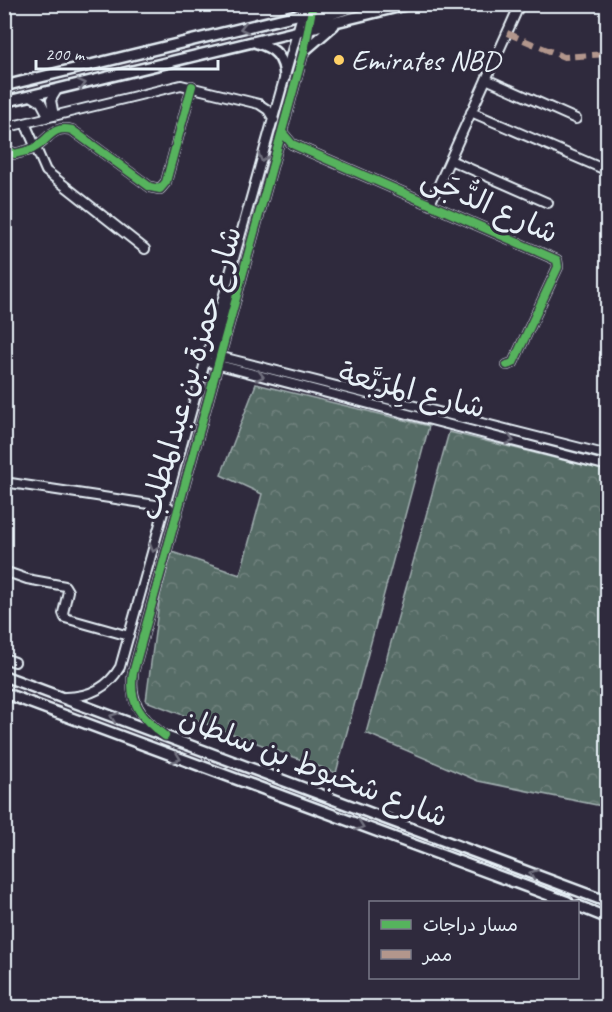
<svg xmlns="http://www.w3.org/2000/svg" width="612" height="1012" font-family="Caveat,'Playpen Sans Arabic',sans-serif">
<style>
.forest{fill:url(#forest-crowns);stroke:#a0aeaf;stroke-width:1.5}
.lines{fill:none;stroke-linecap:round;stroke-linejoin:round}
.minor-casing{stroke:#e8f1f8;stroke-width:12}
.major-casing{stroke:#e8f1f8;stroke-width:14}
.minor{stroke:#2f2a3d;stroke-width:8}
.major{stroke:#2f2a3d;stroke-width:9}
.quiet{stroke:#b2968c;stroke-width:6;stroke-dasharray:12 6;stroke-linecap:butt}
.cycleway-casing{stroke:#2f2a3d;stroke-width:11}
.cycleway{stroke:#56b35d;stroke-width:8}
.oneway{stroke:#70707e}
.poi-dot{fill:#ffd166;stroke:#2f2a3d;stroke-width:2}
.labels{text-anchor:middle;dominant-baseline:central;stroke-width:6;stroke-linejoin:round;paint-order:stroke}
.poi-label{font-size:30px;fill:#e8f1f8;stroke:#2f2a3d;text-anchor:start}
.street-label{font-size:30px;fill:#e8f1f8;stroke:#2f2a3d}
</style>
<defs>
<pattern id="forest-crowns" width="20" height="18" patternUnits="userSpaceOnUse" patternTransform="scale(1.5)"><rect width="20" height="18" fill="#576c66"/><path d="M2 6a3 3 0 1 1 6 0M12 15a3 3 0 1 1 6 0" fill="none" stroke="#6f817d"/></pattern>
</defs>
<rect width="100%" height="100%" fill="#2f2a3d"/>
<filter id="ink" filterUnits="userSpaceOnUse"><feTurbulence type="fractalNoise" baseFrequency=".0167" numOctaves="2"/><feDisplacementMap in="SourceGraphic" scale="12" xChannelSelector="R" yChannelSelector="G"/><feConvolveMatrix kernelMatrix="1 2 1 2 8 2 1 2 1" color-interpolation-filters="sRGB"/></filter>
<g filter="url(#ink)">
<!-- forest -->
<path class="forest" d="M256,384l173,42 -93,347 -190,-72 14,-106 12,-43 68,23 22,-81 -41,-19z
M449,432l158,39v336l-129,-26 -112,-48z"/>
<g class="lines">
<!-- minor casing -->
<g class="minor-casing">
<path id="minor" d="M486,79l90,40
M31,96l10,6 8,15
M471,112l137,59
M54,116l-3,-16 6,-10
M25,123l21,48 99,78
M4,128l177,-43 78,19 9,6 6,10
M282,132l10,12 265,116 1,7 -45,96 -6,2
M4,133l4,17 7,4c6,-2 14,-3 19,-6 15,-8 18,-23 38,-18l78,57 10,2 6,-7 26,-96
M450,160l98,43
M430,204l90,-200
M206,353l402,102
M608,353l-3,6 3,5
M215,358l13,-64
M204,361l404,105
M4,482l165,25
M4,571l23,8 38,7 3,5 -5,22 2,5 64,18
M4,658l11,4
M65,697c23,0 43,-9 55,-30l185,-663
M161,733c-21,-16 -32,-33 -28,-60l171,-622 9,-47"/>
</g>
<!-- major casing -->
<g class="major-casing">
<path id="major" d="M316,27l-2,-6 4,-3 46,-14
M257,43c18,5 27,14 28,34
M304,51l30,-26
M4,86l338,-82
M4,102l406,-98
M4,676l604,226
M4,693l564,209
M578,906l30,12"/>
</g>
<!-- minor -->
<use href="#minor" class="minor"/>
<!-- major -->
<use href="#major" class="major"/>
<!-- quiet -->
<path class="quiet" d="M507,33l57,24 44,-3"/>
<!-- cycleway casing -->
<g class="cycleway-casing">
<path id="cycleway" d="M282,132l10,12 265,116 1,7 -45,96 -6,2
M4,133l4,17 7,4c6,-2 14,-3 19,-6 15,-8 18,-23 38,-18l78,57 10,2 6,-7 26,-96
M165,736c-23,-17 -37,-33 -32,-63l171,-622 9,-47"/>
</g>
<!-- cycleway -->
<use href="#cycleway" class="cycleway"/>
</g>
<!-- one-way arrows -->
<defs><path id="oneway-chevron" d="M-2-3.5L2.5 0L-2 3.5" fill="none" stroke-width="1.6" stroke-linecap="round" stroke-linejoin="round" transform="scale(1.5)"/></defs>
<g class="oneway">
<use href="#oneway-chevron" transform="translate(244 28) rotate(167)"/>
<use href="#oneway-chevron" transform="translate(82 84) rotate(-14)"/>
<use href="#oneway-chevron" transform="translate(263 158) rotate(106)"/>
<use href="#oneway-chevron" transform="translate(260 376) rotate(14)"/>
<use href="#oneway-chevron" transform="translate(510 440) rotate(15)"/>
<use href="#oneway-chevron" transform="translate(154 548) rotate(106)"/>
<use href="#oneway-chevron" transform="translate(114 717) rotate(-160)"/>
<use href="#oneway-chevron" transform="translate(177 758) rotate(21)"/>
<use href="#oneway-chevron" transform="translate(360 826) rotate(20)"/>
<use href="#oneway-chevron" transform="translate(533 874) rotate(-159)"/>
</g>
</g>
<!-- markers -->
<circle class="poi-dot" cx="339" cy="60" r="6"/>
<g class="labels">
<!-- poi labels -->
<g class="poi-label">
<text x="351" y="60">Emirates NBD</text>
</g>
<!-- street labels -->
<g class="street-label">
<text transform="translate(490 205) rotate(24)">شارع الدُّجَى</text>
<text transform="translate(190 373) rotate(-74)">شارع حمزة بن عبدالمطلب</text>
<text transform="translate(412 390) rotate(14)">شارع المِرَبَّعة</text>
<text transform="translate(314 767) rotate(21)">شارع شخبوط بن سلطان</text>
</g>
</g>
<!-- margin -->
<rect width="612" height="1012" fill="none" stroke="#2f2a3d" stroke-width="24"/>
<rect x="12" y="12" width="588" height="988" fill="none" stroke="#e8f1f8" stroke-width="2" filter="url(#ink)"/>
<!-- legend -->
<rect x="369" y="901" width="210" height="78" fill="#2f2a3d" stroke="#797a88" stroke-width="1.5"/>
<rect x="381" y="920" width="30" height="9" fill="#56b35d" stroke="#797a88" stroke-width="1.5"/>
<text x="423" y="931" font-size="18" fill="#e8f1f8">مسار دراجات</text>
<rect x="381" y="950" width="30" height="9" fill="#b2968c" stroke="#797a88" stroke-width="1.5"/>
<text x="423" y="961" font-size="18" fill="#e8f1f8">ممر</text>
<!-- scale -->
<path d="M36 60v9h182v-9" fill="none" stroke="#e8f1f8" stroke-width="3"/>
<text x="45" y="60" font-size="18" fill="#e8f1f8" stroke="#2f2a3d" stroke-width="4.5" paint-order="stroke">200 m</text>
</svg>
